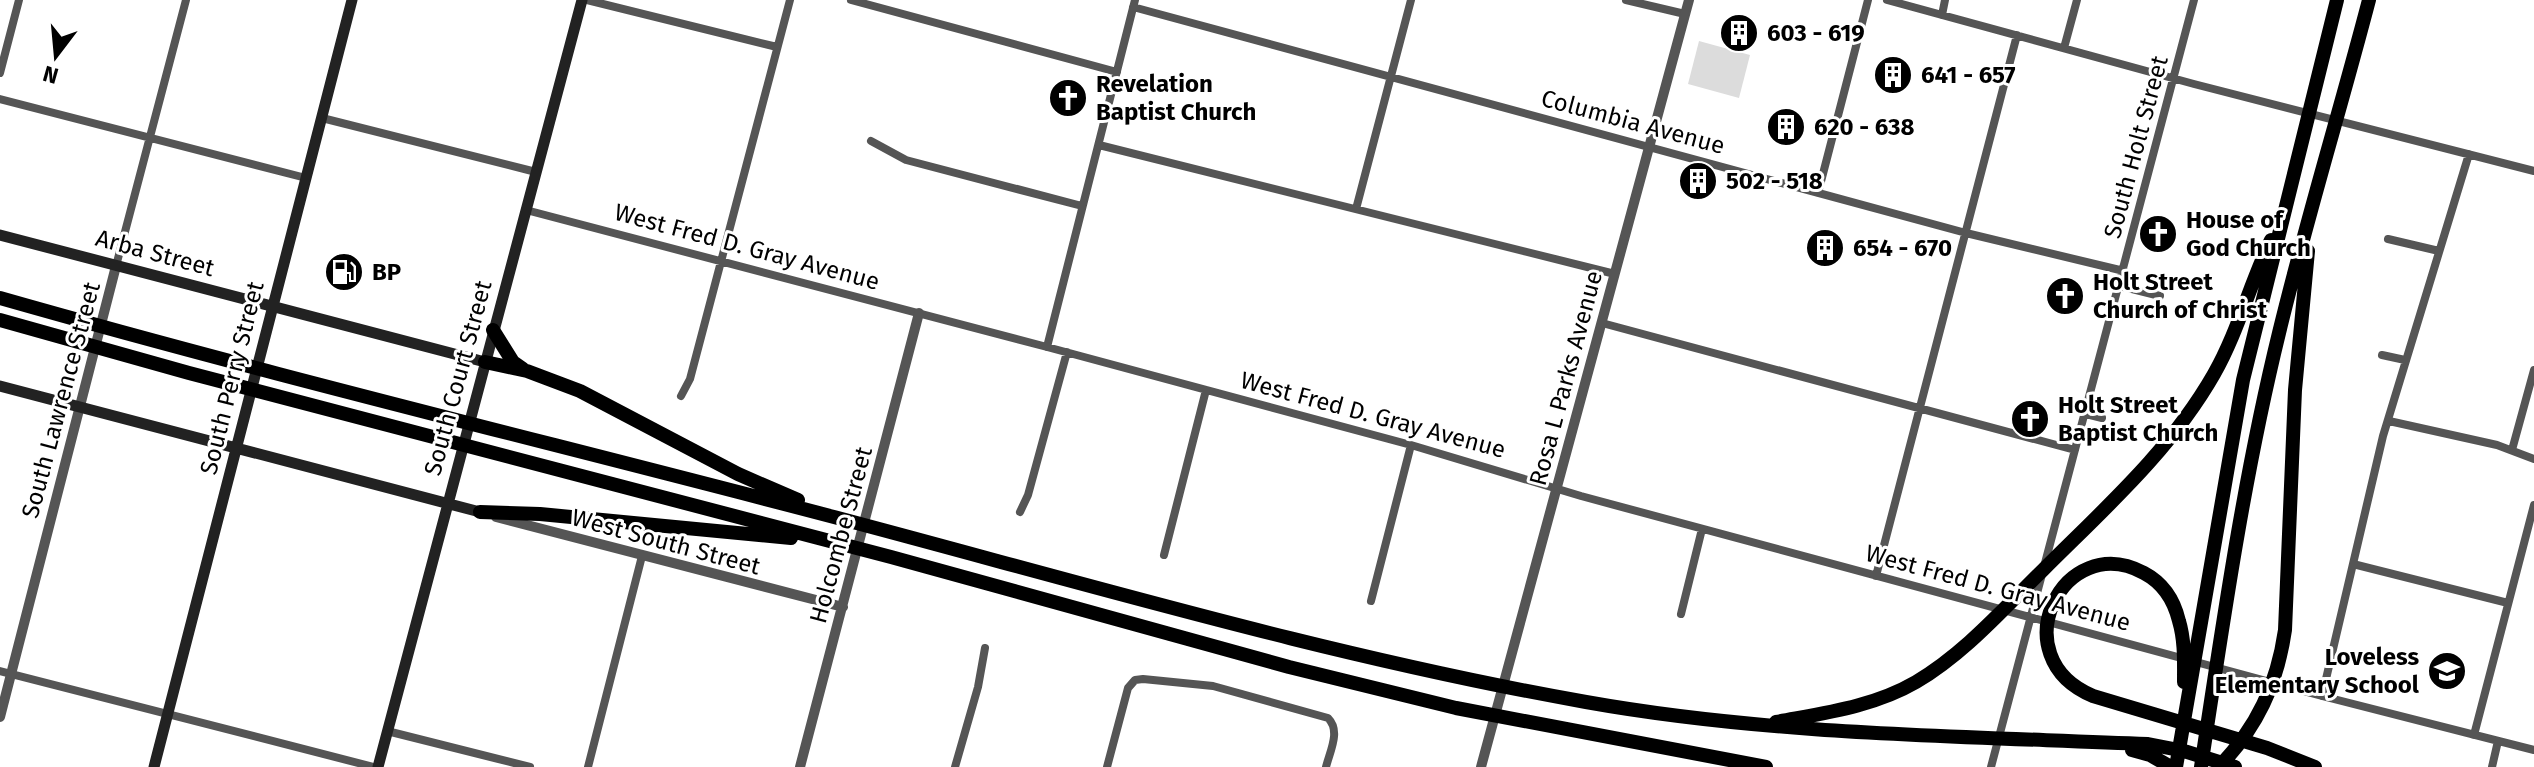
<svg xmlns="http://www.w3.org/2000/svg" width="2534" height="767" font-family="'Fira Sans',sans-serif">
<style>
.green{fill:#dcdcdc}
.lines{fill:none;stroke-linecap:round;stroke-linejoin:round}
.minor{stroke:#555;stroke-width:8}
.tertiary{stroke:#555;stroke-width:10}
.secondary{stroke:#222;stroke-width:11}
.motorway{stroke:#000;stroke-width:14}
.labels{text-anchor:middle;dominant-baseline:central;stroke-width:6;stroke-linejoin:round;paint-order:stroke}
.poi-label{font-size:24px;font-weight:bold;fill:#000;stroke:#fff;text-anchor:start}
.street-label{font-size:24px;fill:#000;stroke:#fff}
</style>
<rect width="100%" height="100%" fill="#fff"/>
<!-- green -->
<path class="green" d="M1699,41l51,14 -11,43 -51,-14z"/>
<g class="lines">
<!-- minor -->
<path class="minor" d="M587,0l190,47
M851,0l266,72
M1626,0l59,14
M1887,0l307,84 340,87
M1133,7l833,226 158,38
M1942,15l3,-15
M2064,48l13,-48
M0,73l19,-73
M0,99l306,79
M322,118l214,54
M871,141l35,19 176,46
M1099,145l516,129
M1818,193l50,-193
M1356,209l55,-209
M526,210l521,137 364,98 170,51 741,200 212,54
M2388,239l51,12
M116,266l70,-266
M2120,286l40,10
M1602,323l473,127
M1047,347l88,-347
M2382,355l23,5
M681,396l9,-17 100,-379
M2086,414l16,4
M2389,421l108,24 37,14
M2512,450l22,-80
M1020,512l8,-17 39,-143
M1164,555l42,-165
M2353,564l155,39
M1876,576l141,-541
M1371,601l40,-156
M1681,614l21,-85
M0,671l374,96
M2322,696l61,-260 86,-282
M387,731l143,36
M2474,735l60,-230
M588,767l54,-211
M955,767l23,-80 7,-39
M1107,767l21,-79 7,-8 8,-1 70,7 115,32c13,13 2,33 -2,49
M1991,767l203,-767
M2492,767l6,-26"/>
<!-- tertiary -->
<path class="tertiary" d="M496,517l347,90
M0,717l116,-451
M800,767l119,-454
M1481,767l208,-767"/>
<!-- secondary -->
<path class="secondary" d="M0,235l485,127
M0,386l480,126
M154,767l198,-767
M378,767l204,-767"/>
<!-- motorway -->
<path class="motorway" d="M0,298c277,79 556,146 834,219 250,66 497,140 752,185 185,33 374,34 562,42l36,7 51,16
M0,320l189,53 702,184 398,110 167,41 310,59
M493,330l20,32 10,7
M485,362l42,9 53,20 158,83 60,26
M480,512l60,2 251,24
M2184,682c0,-20 1,-41 -5,-61 -5,-21 -16,-38 -35,-48 -81,-44 -144,84 -51,123l174,52 48,19
M1776,722c48,-9 97,-15 140,-40 49,-29 87,-73 127,-112 62,-62 127,-119 171,-196 24,-42 36,-91 57,-134
M2132,750l18,5 21,12
M2176,767l67,-387 94,-380
M2201,767c22,-145 43,-291 78,-434 27,-112 61,-222 90,-333
M2219,767c38,-40 58,-82 66,-137l10,-240 13,-139"/>
</g>
<!-- icons -->
<defs>
<g id="building-disc" transform="scale(2)"><circle r="9.5" fill="#000" stroke="#fff"/><path d="M-4-6H4V6H1V3H-1V6H-4ZM-2.5-4.3h1.7v1.8h-1.7ZM.8-4.3h1.7v1.8H.8ZM-2.5-1h1.7V.8h-1.7ZM.8-1h1.7V.8H.8Z" fill="#fff"/></g>
<g id="church-disc" transform="scale(2)"><circle r="9.5" fill="#000" stroke="#fff"/><path d="M-1.2-6h2.4v3.5h3.3v2.4h-3.3V6h-2.4V-.1h-3.3v-2.4h3.3Z" fill="#fff"/></g>
<g id="fuel-disc" transform="scale(2)"><circle r="9.5" fill="#000" stroke="#fff"/><path d="M-5.5-6h7V0h2V4h1.3V-2.5L3-4.5l.8-.8L6-3V5H2.5V1h-1V6h-7ZM-4.2-4.7v3.2H.2V-4.7Z" fill="#fff"/></g>
<g id="school-disc" transform="scale(2)"><circle r="9.5" fill="#000" stroke="#fff"/><path d="M0-5L7-2L0 1L-7-2ZM-4 1L0 2.5L4 1V4Q0 6-4 4Z" fill="#fff"/></g>
</defs>
<g fill-rule="evenodd">
<use href="#building-disc" x="1739" y="33"/>
<use href="#building-disc" x="1893" y="75"/>
<use href="#church-disc" x="1068" y="98"/>
<use href="#building-disc" x="1786" y="127"/>
<use href="#building-disc" x="1698" y="181"/>
<use href="#church-disc" x="2158" y="234"/>
<use href="#building-disc" x="1825" y="248"/>
<use href="#fuel-disc" x="344" y="272"/>
<use href="#church-disc" x="2065" y="296"/>
<use href="#church-disc" x="2030" y="419"/>
<use href="#school-disc" x="2447" y="671"/>
</g>
<g class="labels">
<!-- poi labels -->
<g class="poi-label">
<text x="1767" y="33">603 - 619</text>
<text x="1921" y="75">641 - 657</text>
<text x="1096" y="84">Revelation<tspan x="1096" dy="28">Baptist Church</tspan></text>
<text x="1814" y="127">620 - 638</text>
<text x="1726" y="181">502 - 518</text>
<text x="2186" y="220">House of<tspan x="2186" dy="28">God Church</tspan></text>
<text x="1853" y="248">654 - 670</text>
<text x="372" y="272">BP</text>
<text x="2093" y="282">Holt Street<tspan x="2093" dy="28">Church of Christ</tspan></text>
<text x="2058" y="405">Holt Street<tspan x="2058" dy="28">Baptist Church</tspan></text>
<text x="2419" y="657" text-anchor="end">Loveless<tspan x="2419" dy="28">Elementary School</tspan></text>
</g>
<!-- street labels -->
<g class="street-label">
<text transform="translate(1633 122) rotate(15)">Columbia Avenue</text>
<text transform="translate(2136 147) rotate(-75)">South Holt Street</text>
<text transform="translate(747 247) rotate(15)">West Fred D. Gray Avenue</text>
<text transform="translate(155 253) rotate(15)">Arba Street</text>
<text transform="translate(232 378) rotate(-76)">South Perry Street</text>
<text transform="translate(458 378) rotate(-75)">South Court Street</text>
<text transform="translate(1566 378) rotate(-75)">Rosa L Parks Avenue</text>
<text transform="translate(61 400) rotate(-75)">South Lawrence Street</text>
<text transform="translate(1373 415) rotate(15)">West Fred D. Gray Avenue</text>
<text transform="translate(841 535) rotate(-75)">Holcombe Street</text>
<text transform="translate(666 542) rotate(15)">West South Street</text>
<text transform="translate(1998 588) rotate(15)">West Fred D. Gray Avenue</text>
</g>
</g>
<!-- north arrow -->
<g transform="translate(56 56) rotate(196)" stroke="#ffffff" stroke-width="6" paint-order="stroke">
<path d="M0-6L14 30L0 20L-14 30Z" fill="#000000"/>
<text y="-12" font-size="22" font-weight="bold" text-anchor="middle" fill="#000000">N</text>
</g>
</svg>
